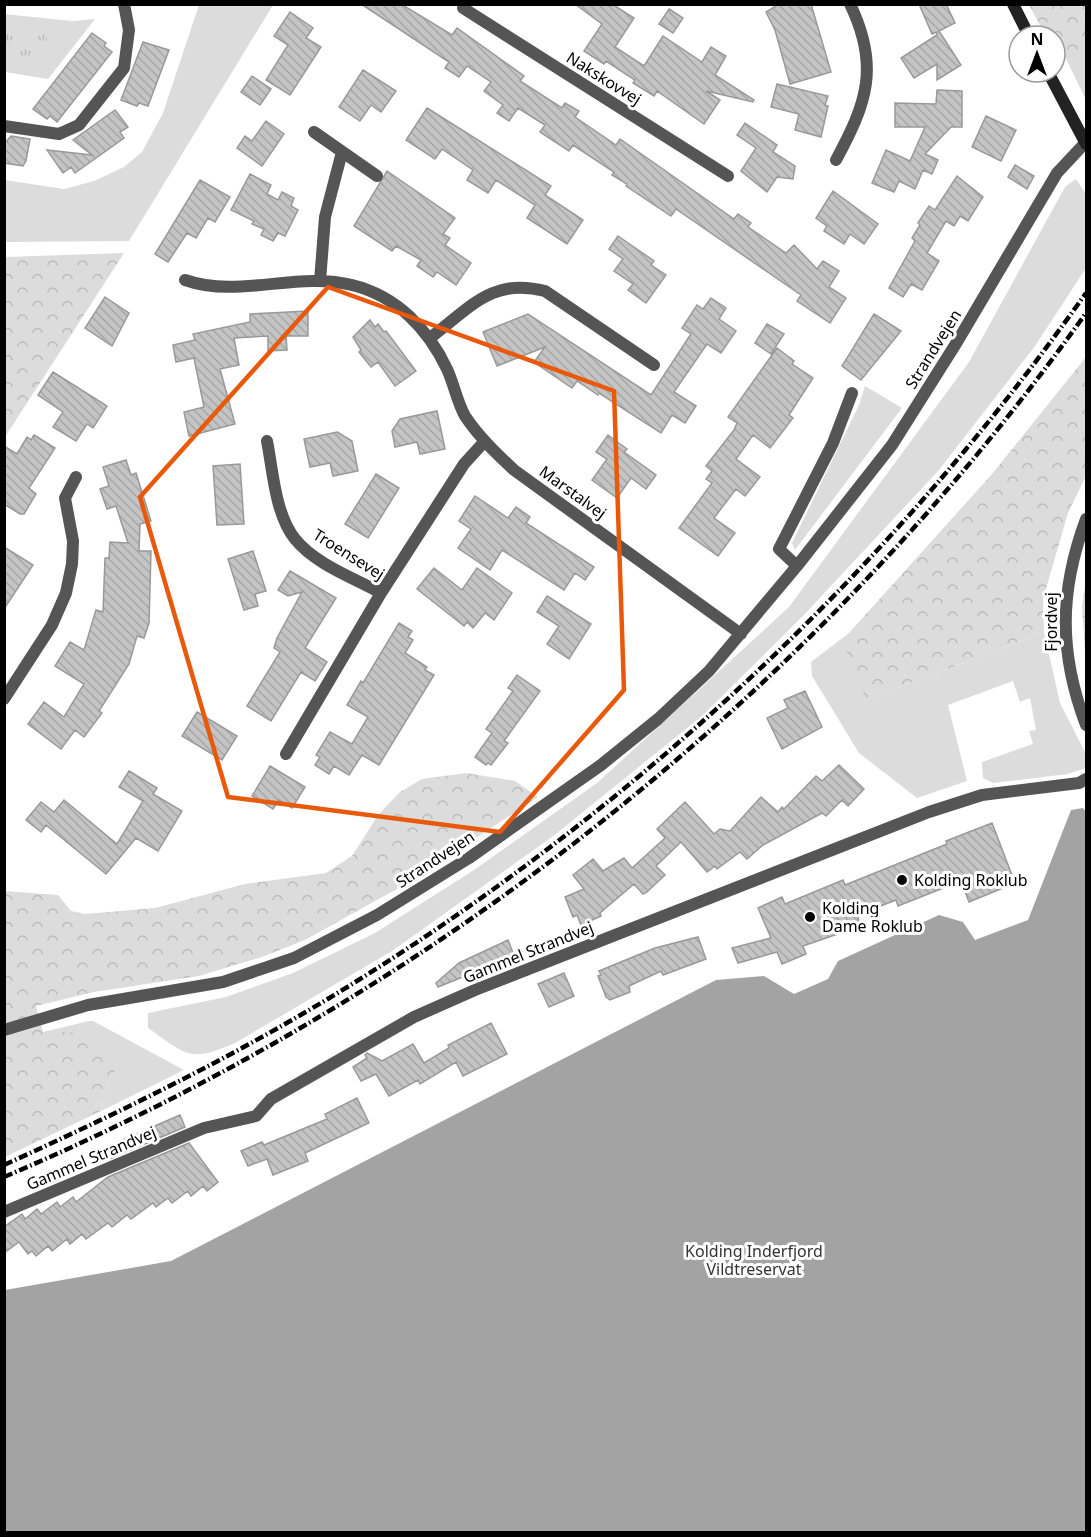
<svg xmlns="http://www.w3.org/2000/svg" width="1091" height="1537" font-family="'Noto Sans',sans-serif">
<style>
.grass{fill:#dcdcdc}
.forest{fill:url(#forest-crowns)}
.wetland{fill:url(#wetland-marsh)}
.park{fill:url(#park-tufts)}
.water{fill:#a3a3a3}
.building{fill:url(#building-back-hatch);stroke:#999;stroke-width:1.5}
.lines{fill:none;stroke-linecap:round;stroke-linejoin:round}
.street{stroke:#555;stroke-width:12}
.secondary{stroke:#222;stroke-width:12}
.rail{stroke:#000;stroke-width:4.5;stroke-dasharray:9 3 1.5 3;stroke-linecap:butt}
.marked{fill:none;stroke:#e8590c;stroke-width:4.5;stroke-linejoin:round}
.poi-dot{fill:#000;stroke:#fff;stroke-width:2}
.labels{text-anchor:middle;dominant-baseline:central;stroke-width:6;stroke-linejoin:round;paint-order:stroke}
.street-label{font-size:16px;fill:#000;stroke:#fff}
.poi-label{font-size:16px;fill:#000;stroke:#fff;text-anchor:start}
.park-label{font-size:16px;fill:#333;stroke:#fff}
</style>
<defs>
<pattern id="forest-crowns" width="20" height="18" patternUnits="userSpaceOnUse" patternTransform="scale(1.5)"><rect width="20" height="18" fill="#dcdcdc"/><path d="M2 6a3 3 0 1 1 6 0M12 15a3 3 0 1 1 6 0" fill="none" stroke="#bbb"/></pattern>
<pattern id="wetland-marsh" width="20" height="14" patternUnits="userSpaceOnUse" patternTransform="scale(1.5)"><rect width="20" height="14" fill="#dcdcdc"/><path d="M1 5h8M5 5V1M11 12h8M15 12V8" fill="none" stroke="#bbb"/></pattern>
<pattern id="park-tufts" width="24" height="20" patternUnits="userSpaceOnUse" patternTransform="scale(1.5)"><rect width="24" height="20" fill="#dcdcdc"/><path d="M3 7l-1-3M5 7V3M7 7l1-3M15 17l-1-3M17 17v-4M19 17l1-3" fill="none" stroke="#bbb"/></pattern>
<pattern id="building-back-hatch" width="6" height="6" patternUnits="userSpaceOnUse" patternTransform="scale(1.5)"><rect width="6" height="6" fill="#c4c4c4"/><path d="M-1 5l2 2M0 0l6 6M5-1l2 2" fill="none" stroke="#a7a7a7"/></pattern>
</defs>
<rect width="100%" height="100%" fill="#fff"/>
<!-- grass -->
<path class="grass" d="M199,5h74l-144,236 -124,1v-62l59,9 30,-8 30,-14 18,-15 21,-39z
M1086,5v95l-31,-64z
M4,14l68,7 23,-2 -47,60 -43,-7z
M1076,179l10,15v74l-51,78 -96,124 -136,146 -101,100 -150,121 -160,114 -157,92c-46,20 -48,12 -87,-15v-15l78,-16 67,-24 82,-40 99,-63 123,-87 192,-176 180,-245 96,-175z
M865,386l37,22 -107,142 -3,-7 67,-138z
M1044,632l16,71 26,51v14l-18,6 -75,9 -10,-5 -1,-16 51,-18 -4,-13 7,-1 -6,-32 -10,4 -7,-21 -65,24 19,76 -50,17 -58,-45 -47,-77 -1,-14 38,-29 17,67z
M89,1021h4l91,49 -83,41 9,-33 8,-12 -75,-34z"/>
<!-- forest -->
<path class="forest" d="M1029,5h57v42l-8,9 -23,-5v-15h-9z
M124,253l-119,184v-180z
M1086,357v119l-18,37 -25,86 1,33 -178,68 -19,-47 2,-20 143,-159z
M466,773l49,8 23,16 -134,88 -99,55 -43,17 -63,19 -105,16 -58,14 7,26c33,-2 48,2 72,24l3,10 -8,12 -9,33 -96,46 -1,-266 54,4 13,16 14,3 70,-6 90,-24 81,-11 26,-17 26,-41 22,-23 22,-13z"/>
<!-- wetland -->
<path class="wetland" d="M1086,580v88l-4,-62z"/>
<!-- park -->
<path class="park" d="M5,32h42v26l-39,3 -3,-2z"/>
<!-- water -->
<path class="water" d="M1083,808l3,4v720h-1081v-242l166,-29 545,-281 48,-4 30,18 34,-15 10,-18 101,-46 24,7 12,18 53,-20 43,-110z"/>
<!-- building -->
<path class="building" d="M361,4h40l51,31 5,-7 67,48 -4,5 42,27 3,-5 14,8 -4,6 41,28 4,-6 114,80 4,-5 13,9 -3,4 38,26 8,-8 23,24 6,-8 16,10 -10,16 17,11 -16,25 -33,-22 4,-6 -125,-86 -5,7 -45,-30 1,-2 -15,-9 2,-3 -41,-27 -4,6 -29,-19 5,-7 -27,-17 -9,13 -12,-8 6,-8 -19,-14 7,-9 -24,-16 -8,11 -14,-9 4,-6z
M575,4h37l22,14 -19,29 29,19 19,-30 39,26 9,-15 15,9 -11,19 39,25 -1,2 -47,-11 14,9 -16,24 -47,-33 -3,5 -21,-13 2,-3 -29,-19 -2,3 -20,-13 18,-27z
M779,4h32l20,68 -41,12 -15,-54 -9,-18z
M919,4h27l9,19 -16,8 22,34 -24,15v-16l-23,14 -13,-20 36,-23v-3l-5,2z
M669,9l14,9 -10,15 -14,-9z
M290,12l23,16 -7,10 15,9 -31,48 -24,-15 22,-35 -14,-9z
M92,33l14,10 -2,3 8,6 -55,70 -7,-6 -3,3 -14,-10z
M143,42l26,8 -21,56 -9,-3 -2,3 -16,-6z
M363,70l33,21 -15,21 -10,-7 -11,16 -21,-14z
M252,76l19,13 -11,16 -19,-13z
M777,84l51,12 -3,9 3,1 -7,31 -26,-7 4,-16 -28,-7z
M937,90l25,1v36h-11l-26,27 13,6 -6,14 -9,-4 -8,19 -16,-8 -5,11 -22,-9 14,-33 24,11 15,-34h-30v-24l41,1z
M427,108l124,78 -6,9 38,25 -16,24 -40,-26 8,-13 -39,-25 -8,13 -21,-13 6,-10 -31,-21 -7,10 -29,-19z
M115,110l13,17 -8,5 4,6 -49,35 -4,-6 -8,6 -16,-23 45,5 -19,-15z
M986,116l30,14 -15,31 -29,-14z
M266,121l18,13 -22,32 -25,-18 8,-12 7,5z
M745,123l32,22 -4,7 22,14 -2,13 -16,-2 -10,15 -26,-21 15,-23 -19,-13z
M11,136l19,3 -4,22 -3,5 -19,-3v-19z
M1015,165l19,11 -7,13 -19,-12z
M387,171l68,47 -12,16 7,4 -5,7 26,18 -15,22 -19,-13 -4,5 -16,-11 4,-6 -25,-14 -4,5 -38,-25z
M250,174l21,11 -4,9 11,6 4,-8 12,6 -3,8 7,4 -13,26 -7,-3 -5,8 -12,-6 3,-6 -12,-5 2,-3 -23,-11z
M957,176l26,21 -15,24 -8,-5 -6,10 -8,-5 -19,32 12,8 -17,29 -11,-6 -8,13 -14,-9 26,-47 -3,-3 8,-13 -2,-2 11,-17 6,4z
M200,180l30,17 -15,25 -7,-4 -12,20 -9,-5 -19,29 -13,-8z
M833,191l45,33 -14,20 -14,-10 -6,10 -20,-13 3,-5 -11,-8z
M618,236l36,25 -3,4 15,10 -20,28 -18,-13 5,-6 -19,-13 9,-12 -14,-10z
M105,297l24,16 -17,33 -27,-18z
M711,298l15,10 -7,11 17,12 -15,22 -14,-9 -33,48 22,14 -11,17 -13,-8 -11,18 -62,-40 -1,2 -21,-14 -5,7 -38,-26 11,-15 -48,19 -14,-34 45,-18 123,81 40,-61 -9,-6 15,-23 6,4z
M308,311v25h-22l1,14 -19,1v-15l-34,2 5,27 -19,4 15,55 -46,12 -5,-24 20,-5 -10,-49 -18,4 -3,-17 22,-5 -2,-6 57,-12v-8z
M874,314l27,17 -40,49 -19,-14z
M370,320l5,7 3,-3 6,8 2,-1 30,40 -21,15 -17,-24 -7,5 -12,-15 2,-2 -8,-13z
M767,324l17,10 -13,20 -16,-11z
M777,348l17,13 -2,3 21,14 -24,37 4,3 -23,30 -17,-13 -17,24 24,18 -15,19 -9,-7 -22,29 21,15 -17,23 -39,-28 33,-45 -6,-4 6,-8 -6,-5 28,-36 3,-7 -9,-6z
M53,372l54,34 -14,22 -6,-4 -11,17 -23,-14 10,-15 -25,-17z
M437,411l8,38 -25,5 -3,-12 -22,5 -3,-16 8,-12z
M337,432l15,9 6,30 -25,5 -3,-13 -20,4 -6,-28z
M34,435l21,13 -26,40 7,6 -12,20h-4l-16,-10v-58l13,8 10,-17 4,3z
M608,435l19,14 -3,3 32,23 -10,14 -15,-11 -14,20 -25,-18 15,-21 -11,-7z
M126,460l5,15 5,-2 15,48 -11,3 -1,27h12l-2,72 -5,15 -7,-2 -8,28 -30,47 3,2 -18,24 -9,-7 -14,19 -33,-25 16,-22 20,15 20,-33 -29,-18 15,-24 14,8 12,-40 7,2 2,-54h4l1,-16 18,1 -12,-37 -9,3 -7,-20 9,-3 -6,-19z
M240,464l4,60 -27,1 -4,-59z
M376,474l23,14 -31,50 -23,-14z
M475,496l33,22 8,-11 14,10 -4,6 68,44 -9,13 -10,-7 -11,17 -62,-40 -12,20 -32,-22 13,-19 -12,-8z
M4,547l29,18 -29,44z
M253,551l13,40 -11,3 3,12 -14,4 -16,-51z
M434,568l28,22 15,-22 35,25 -18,27 -9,-7 -12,15 -6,-6 -3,4 -47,-37z
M290,571l46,27 -31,50 22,14 -12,19 -14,-9 -30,49 -24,-15 33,-54 -6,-4 3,-10 25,-46 -14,4 -10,-6z
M547,596l44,28 -22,35 -22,-15 12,-18 -22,-14z
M399,623l13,8 -4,6 5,3 -8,13 22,14 -2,3 9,5 -55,90 -17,-10 -13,20 -15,-9 -5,8 -14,-9 5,-8 -4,-2 14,-23 22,12 16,-27 -21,-12 14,-24 2,2z
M517,675l23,16 -36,50 4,2 -17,22 -3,-2 -2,2 -11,-8 17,-24 -6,-4 27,-38 -5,-3z
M805,691l17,36 -40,22 -15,-31 21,-10 -4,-8z
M197,712l40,24 -15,24 -40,-24z
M839,765l25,24 -16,17 -6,-6 -16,16 -4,-3 -59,32 -16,14 -7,-7 -23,17 -2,-3 -8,6 -26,-30 -25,24 9,9 -18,17 -4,2 -9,-10 -34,29 1,3 -20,9 -4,-10 -4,2 -8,-20 19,-8 -11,-14 20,-16 10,12 21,-13 8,10 33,-30 -8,-9 28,-27 29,32 6,-5 10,2 31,-34 17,15 4,-5 2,2 32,-33 6,5z
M270,766l35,21 -13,21 -13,-8 -6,9 -21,-13z
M129,771l28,17 -4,6 29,17 -24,40 -22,-13 -30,36 -60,-49 -5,7 -15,-12 15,-18 13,10 10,-12 53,44 26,-43 -24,-14z
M992,823l23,60 -46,19 -8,-21 -63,25 -2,-6 -39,15 4,11 -58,20 3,8 -24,10 -5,-12 -39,11 -6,-15 39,-10 -13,-30 24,-11 3,7 58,-24 2,5 102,-41 -1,-3z
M698,937l8,22 -43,16 -2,-4 -32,15 1,6 -20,8 -4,-3 -8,-21 3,-1 -2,-4 56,-23z
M508,940l8,20 -29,12 -2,-4 -47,19 -2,-4 23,-20z
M564,973l10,23 -25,11 -11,-23z
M491,1023l16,31 -44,22 -7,-14 -36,22 -2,-4 -29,16 -13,-22 -15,7 -8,-14 14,-9 -2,-3 2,-2 15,8 31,-17 11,19 25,-15 -1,-3z
M357,1098l12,25 -64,30 3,8 -35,14 -6,-16 -19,7 -7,-15 21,-9 2,3 63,-26 -2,-5z
M180,1115l5,12 -78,33 -5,-9 18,-10z
M189,1143l29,39 -11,9 -4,-5 -12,10 -3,-5 -16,12 -4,-5 -12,9 -3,-4 -22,16 -4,-4 -15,12 -4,-4 -22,16 -4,-5 -12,10 -3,-5 -15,12 -4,-5 -12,10 -4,-5 -4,3 -9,-12 -15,11v-26l18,-13 3,5 12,-10 4,5 16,-12 3,5 13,-10 3,5 32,-25z"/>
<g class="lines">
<!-- street -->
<path class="street" d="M465,4l-2,4 265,168
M4,126l55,8 20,-9 45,-57 5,-38 -5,-26
M314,132l63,44
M836,160c31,-57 44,-94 14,-156
M185,280c54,19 112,-9 167,5 45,11 76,44 95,84 7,15 10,33 18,47 14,21 31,37 49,54l227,164
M320,281l5,-64 17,-65
M430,338c40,-30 62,-61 115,-47l109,74
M267,441c6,30 8,73 28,98 20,25 59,39 86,54
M1086,519c-27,73 -27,134 0,206
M797,566l-18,-17 54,-106 19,-50
M4,699l48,-74 14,-32 6,-29 1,-23 -8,-43 11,-21
M286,754l95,-161 83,-129 20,-22
M4,1030l84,-25 135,-23 71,-24 83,-43 92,-57 132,-93 57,-46 51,-48 88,-105 95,-121 65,-103 100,-169 29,-31
M4,1212l200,-84 52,-12 15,-17 143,-82 61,-27 454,-178 53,-17 97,-12 7,-4"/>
<!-- secondary -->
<path class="secondary" d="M1013,4l16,32
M1048,72l38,72"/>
<!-- rail -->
<path class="rail" d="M4,1165c119,-54 235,-111 345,-179 289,-180 541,-416 737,-693
M4,1177c431,-183 810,-483 1082,-864"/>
</g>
<!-- marked area -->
<path class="marked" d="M328,287l286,104 10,299 -124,142 -272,-35 -88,-300z"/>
<!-- markers -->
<g class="poi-dot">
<circle cx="902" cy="880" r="6"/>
<circle cx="810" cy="917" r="6"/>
</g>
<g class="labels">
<!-- street labels -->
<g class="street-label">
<text transform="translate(604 78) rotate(32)">Nakskovvej</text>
<text transform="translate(933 349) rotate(-58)">Strandvejen</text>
<text transform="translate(573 492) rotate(36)">Marstalvej</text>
<text transform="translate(349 554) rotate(32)">Troensevej</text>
<text transform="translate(1051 622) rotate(-90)">Fjordvej</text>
<text transform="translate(435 859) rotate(-33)">Strandvejen</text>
<text transform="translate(528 952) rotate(-22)">Gammel Strandvej</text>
<text transform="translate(91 1158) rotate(-23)">Gammel Strandvej</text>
</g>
<!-- poi labels -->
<g class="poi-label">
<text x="914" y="880">Kolding Roklub</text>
<text x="822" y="908">Kolding<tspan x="822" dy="18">Dame Roklub</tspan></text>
</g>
<!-- park labels -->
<g class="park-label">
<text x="754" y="1251">Kolding Inderfjord<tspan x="754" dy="18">Vildtreservat</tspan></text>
</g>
</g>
<!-- border -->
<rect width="1091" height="1537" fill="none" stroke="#000000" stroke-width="12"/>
<!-- north arrow -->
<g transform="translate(1037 54)"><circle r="28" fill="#ffffff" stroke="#999999" stroke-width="1.5"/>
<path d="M0-4.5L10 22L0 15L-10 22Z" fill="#000000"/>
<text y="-9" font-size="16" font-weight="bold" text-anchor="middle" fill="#000000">N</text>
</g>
</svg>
